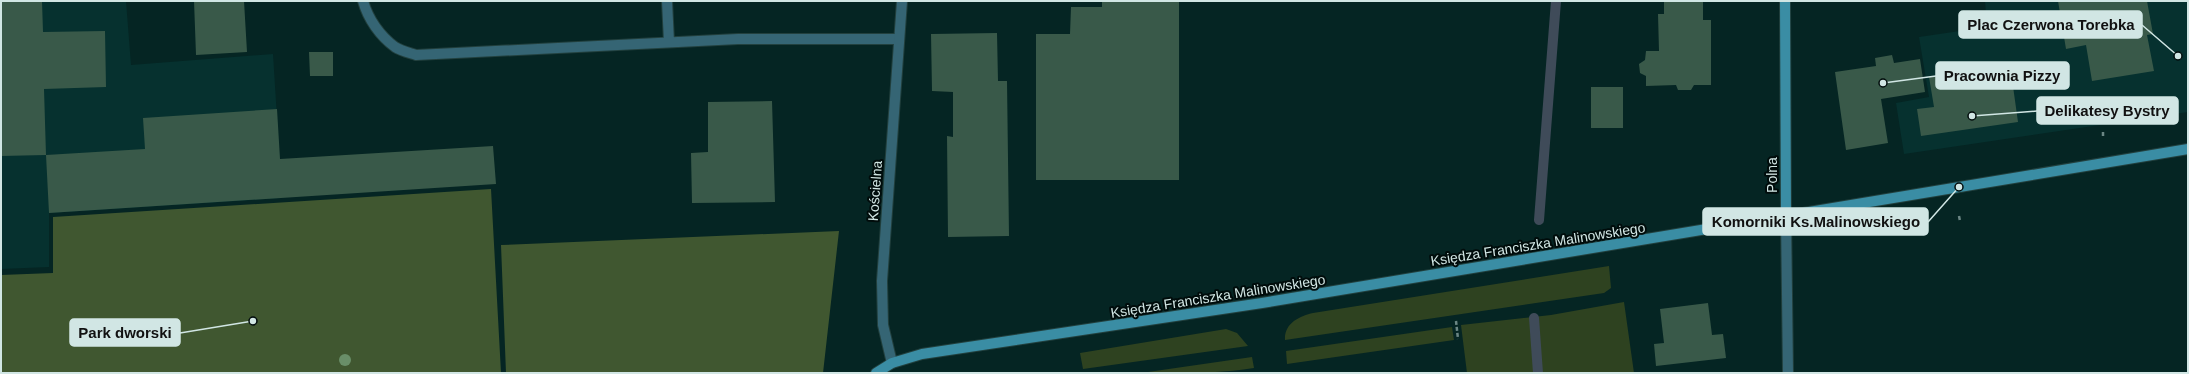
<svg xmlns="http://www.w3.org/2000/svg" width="2189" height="374" font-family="Helvetica,sans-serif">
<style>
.built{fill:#06312f}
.green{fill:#2e4220}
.forest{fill:#405730}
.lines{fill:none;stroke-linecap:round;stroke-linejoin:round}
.stream{stroke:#3f4b59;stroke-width:10}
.building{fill:#395949}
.lane-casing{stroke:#22403e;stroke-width:12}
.street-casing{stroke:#22403e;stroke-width:12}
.secondary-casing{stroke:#22403e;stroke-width:12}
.path{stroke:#6b8684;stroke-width:2.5;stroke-dasharray:4 2;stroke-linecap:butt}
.lane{stroke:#356574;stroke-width:10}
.street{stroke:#356574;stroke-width:10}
.secondary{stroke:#3a8da4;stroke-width:10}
.tree{fill:#698e68}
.labels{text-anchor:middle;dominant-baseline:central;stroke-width:4;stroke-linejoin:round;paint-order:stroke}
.street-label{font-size:14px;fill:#d1e6e4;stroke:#000c0b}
.leader{fill:none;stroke:#d1e6e4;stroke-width:1.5}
.callout-dot{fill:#d1e6e4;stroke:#000c0b;stroke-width:1.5}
.callout{fill:#d1e6e4;stroke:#d1e6e4;stroke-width:1.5}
.callout-label{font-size:15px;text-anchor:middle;font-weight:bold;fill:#111}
</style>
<rect width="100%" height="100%" fill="#052523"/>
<!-- built -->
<path class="built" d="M1,1h125l5,64 142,-11 9,144 -233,15v54l-48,2z
M1985,1h203v111l-284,42 -8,-51 33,-6 -10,-60 68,-10z"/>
<!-- green -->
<path class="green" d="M1609,266l2,22 -7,5 -319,47c-1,-17 15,-24 28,-27z
M1624,302l10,71h-167l-6,-48 90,-10z
M1452,327l2,13 -167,24 -1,-13z
M1226,329l11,4 11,13 -165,23 -3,-16z
M1252,357l2,11c-37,6 -75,5 -113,5z"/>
<!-- forest -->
<path class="forest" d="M491,189l10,184h-500v-98l52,-2v-56z
M839,231l-16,142h-317l-5,-128z"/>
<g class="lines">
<!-- stream -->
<path class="stream" d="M1539,220l17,-219
M1534,318l4,55"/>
</g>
<!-- building -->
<path class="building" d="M1,1h41l1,31 62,-1 1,56 -62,2 2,66 -45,1z
M194,1h50l3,51 -51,3z
M1102,1h77v179h-143v-146h34l1,-27h31z
M1664,1h39v19h8v65h-17l-3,5h-13l-2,-5 -30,1v-10l-6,-3 -1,-9 6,-4 1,-9h13l-1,-37h6z
M2058,1h89l6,33 -6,1 7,36 -62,10 -6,-36 -20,4z
M997,33l1,48h9l2,155 -61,1 -1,-101 6,1v-45l-21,-1 -1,-57z
M309,52h24v24h-23z
M1892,55l2,8 26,-4 5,33 -44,7 7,44 -42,7 -11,-78 41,-6 -1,-8z
M2010,65l8,57 -97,14 -4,-27 17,-2 -5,-30z
M1591,87h32v41h-32z
M772,101l3,101 -83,1 -1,-50 17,-1v-50z
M277,109l3,50 213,-13 3,38 -447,29 -3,-58 99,-6 -2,-31z
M1708,303l4,32 11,-1 3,24 -70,8 -2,-22 10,-1 -4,-34z"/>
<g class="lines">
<!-- lane casing -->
<g class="lane-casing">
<path id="lane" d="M363,1c5,18 17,35 32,46 6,4 15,6 21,8l322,-16h161
M667,1l2,41"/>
</g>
<!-- street casing -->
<g class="street-casing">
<path id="street" d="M1786,216l2,157
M892,363l-9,-38 -1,-44 20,-280"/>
</g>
<!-- secondary casing -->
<g class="secondary-casing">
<path id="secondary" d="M1785,1l1,215
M876,373l16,-10 30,-9 340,-51 926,-154"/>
</g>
<!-- path -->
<path class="path" d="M2103,132v4
M1959,216l1,5
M1456,321l2,18"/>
<!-- lane -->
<use href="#lane" class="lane"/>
<!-- street -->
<use href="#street" class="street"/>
<!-- secondary -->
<use href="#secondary" class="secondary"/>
</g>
<!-- trees -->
<circle class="tree" cx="345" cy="360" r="6"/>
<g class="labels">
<!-- street labels -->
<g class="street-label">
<text transform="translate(1772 175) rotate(-90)">Polna</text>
<text transform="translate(875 191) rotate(-86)">Kościelna</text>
<text transform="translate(1538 244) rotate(-9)">Księdza Franciszka Malinowskiego</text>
<text transform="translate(1218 296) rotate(-9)">Księdza Franciszka Malinowskiego</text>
</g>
</g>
<!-- callouts -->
<path class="leader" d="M2178 56L2142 25M1883 83L1936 76M1972 116L2037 111M1959 187L1928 222M253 321L180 333"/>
<g class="callout-dot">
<circle cx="2178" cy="56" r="4"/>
<circle cx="1883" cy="83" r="4"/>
<circle cx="1972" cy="116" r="4"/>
<circle cx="1959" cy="187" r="4"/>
<circle cx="253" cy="321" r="4"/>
</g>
<g class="callout">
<rect x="1959" y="11" width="183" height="27" rx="4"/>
<rect x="1936" y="62" width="133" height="27" rx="4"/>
<rect x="2037" y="97" width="141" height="27" rx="4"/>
<rect x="1703" y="208" width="225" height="27" rx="4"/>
<rect x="70" y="319" width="110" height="27" rx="4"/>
</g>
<g class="callout-label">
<text x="2051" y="30">Plac Czerwona Torebka</text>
<text x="2002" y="81">Pracownia Pizzy</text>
<text x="2107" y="116">Delikatesy Bystry</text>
<text x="1816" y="227">Komorniki Ks.Malinowskiego</text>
<text x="125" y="338">Park dworski</text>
</g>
<!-- border -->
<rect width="2189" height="374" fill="none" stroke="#d1e6e4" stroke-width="4"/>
</svg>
